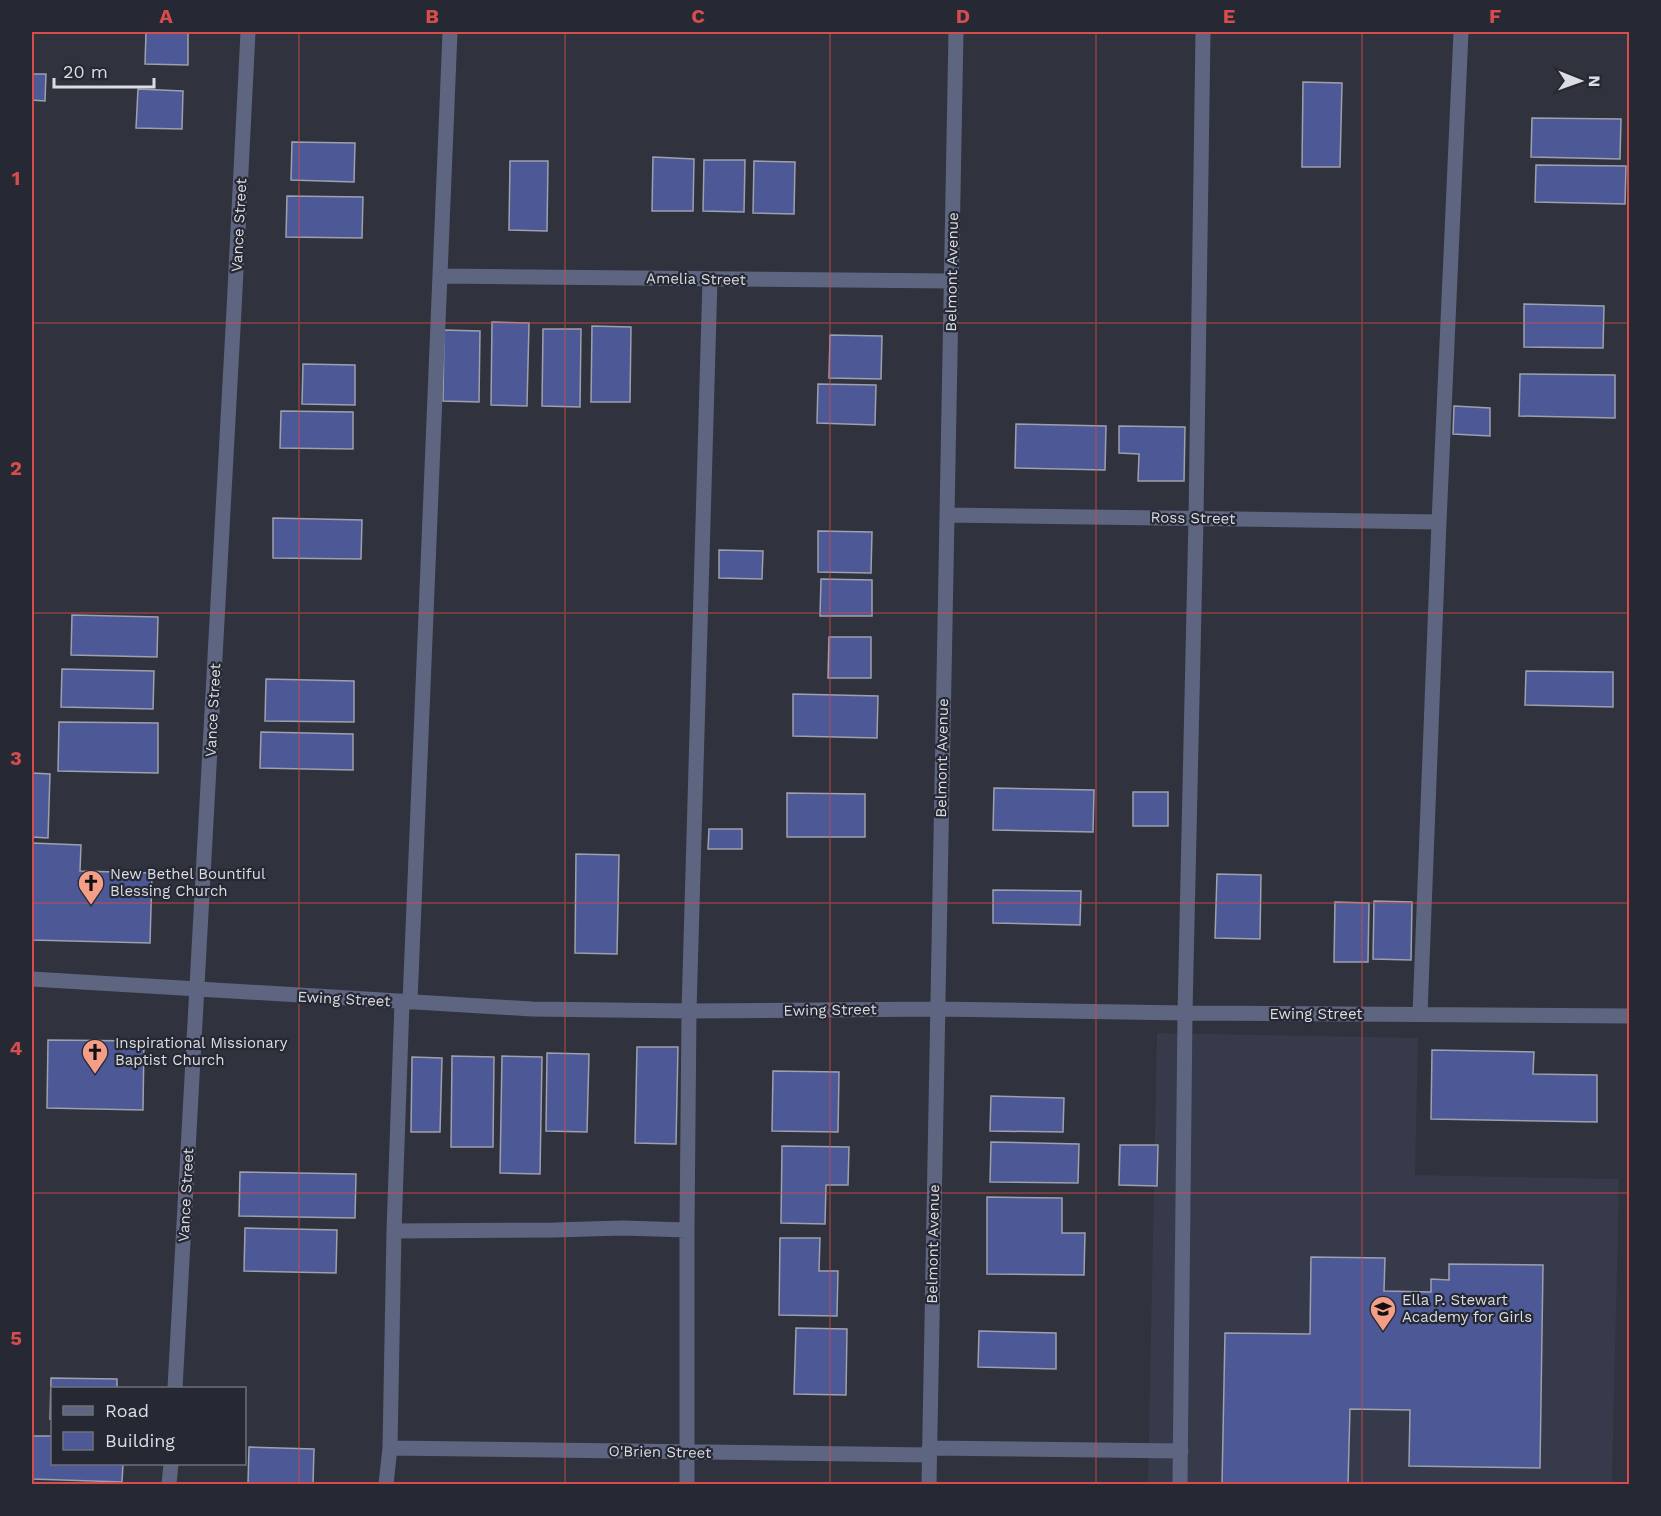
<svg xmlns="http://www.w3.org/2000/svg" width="1661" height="1516" font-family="'Work Sans',sans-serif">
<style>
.built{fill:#363a4a}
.building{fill:#4c5996;stroke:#9da0ad;stroke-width:1.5}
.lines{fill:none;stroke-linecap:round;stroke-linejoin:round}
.minor{stroke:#5e6581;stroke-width:15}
.grid{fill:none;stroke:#d74c4d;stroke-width:1.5;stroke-opacity:0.55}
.labels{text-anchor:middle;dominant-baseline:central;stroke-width:4.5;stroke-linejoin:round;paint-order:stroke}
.street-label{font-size:15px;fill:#dbdde3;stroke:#262933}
.poi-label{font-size:15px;fill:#dbdde3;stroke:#262933;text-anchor:start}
.neatline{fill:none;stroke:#d74c4d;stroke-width:2}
.grid-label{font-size:20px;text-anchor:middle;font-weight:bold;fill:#d74c4d}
</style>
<rect width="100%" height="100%" fill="#30333d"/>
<!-- built -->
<path class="built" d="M1157,1033l261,5 -3,137 204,4 -7,305h-464z"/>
<!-- building -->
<path class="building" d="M146,32h42v33l-43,-1z
M32,74h14l-1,27 -13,-1z
M1303,82l39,1 -2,84h-38z
M138,89l45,2 -1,38 -46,-1z
M1532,118l89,1 -1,40 -89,-2z
M292,142l63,1 -1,39 -63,-2z
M653,157l41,2 -1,52h-41z
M704,160h41l-1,52 -41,-1z
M510,161h38l-1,70 -38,-1z
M754,161l41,1 -1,52 -41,-1z
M1536,165l90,1 -1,38 -90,-2z
M287,196l76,1 -1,41 -76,-1z
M1524,304l80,2 -1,42 -79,-1z
M492,322l37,1 -2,83 -36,-1z
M592,326l39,1 -1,75h-39z
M543,329h38l-1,78 -38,-1z
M444,330l36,1 -1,71 -36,-1z
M830,335l52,1 -1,43 -52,-1z
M303,364l52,1v40l-53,-1z
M1520,374l95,1v43l-96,-2z
M818,384l58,1 -1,40 -58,-2z
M1454,406l36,2v28l-37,-2z
M281,411l72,1v37l-73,-1z
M1016,424l90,2 -1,44 -90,-2z
M1119,426l66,1 -1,54h-46l1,-27 -20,-1z
M273,518l89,2 -1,39 -88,-1z
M818,531l54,1 -1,41 -53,-1z
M719,550l44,1 -1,28 -43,-1z
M821,579l51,1v36h-52z
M72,615l86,2 -1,40 -86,-2z
M829,637h42v41h-43z
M62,669l92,2 -1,38 -92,-2z
M1526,671l87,1v35l-88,-2z
M266,679l88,2v41l-89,-1z
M793,694l85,2 -1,42 -84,-2z
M59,722l99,1v50l-100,-2z
M261,732l92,2v36l-93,-2z
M32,773l18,1 -2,64 -16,-1z
M994,788l100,2 -1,42 -100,-2z
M1133,792h35v34h-35z
M787,793l78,1v43h-78z
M709,829h33v20h-34z
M32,843l49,2 -1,26 72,2 -2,70 -118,-3z
M576,854l43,1 -2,99 -42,-1z
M1217,874l44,1 -1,64 -45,-1z
M993,890l88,1 -1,34 -87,-2z
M1374,901l38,1 -1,58 -38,-1z
M1335,902l34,1 -1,59h-34z
M48,1040l96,1 -1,69 -96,-2z
M637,1047h41l-2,97 -41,-1z
M1432,1050l102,2 -1,22 64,1v47l-166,-3z
M547,1053l42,1 -2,78 -41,-1z
M452,1056l42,1 -1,90h-42z
M502,1056l40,1 -2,117 -40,-1z
M412,1057l30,1 -2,74h-29z
M773,1071l66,1 -1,60 -66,-1z
M991,1096l73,2 -1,34 -73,-1z
M991,1142l88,2 -1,39 -88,-1z
M1120,1145h38l-1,41 -38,-1z
M782,1146l67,1 -1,38h-22l-1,39 -44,-1z
M240,1172l116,2 -1,44 -116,-2z
M987,1197l75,1v35h23l-1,42 -97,-1z
M245,1228l92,2 -1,43 -92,-2z
M780,1238h40l-1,33h19l-1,45 -58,-1z
M1311,1257l74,1 -1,33 47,1v-13l18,1v-16l94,1 -3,203 -131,-2 1,-56 -60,-1 -2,75h-126l3,-151 85,1z
M796,1328l51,1 -1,66 -52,-1z
M979,1331l77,2v36l-78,-2z
M51,1378l66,1v9h-65v31h-2z
M32,1436h20v28h71l-1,18 -90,-3z
M249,1447l65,2 -1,35h-65z"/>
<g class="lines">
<!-- minor -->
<path class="minor" d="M441,276l510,5
M947,515l492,7
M32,979l500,30 157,2 249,-2 247,4 445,3
M410,1002l40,-970
M1420,1014l19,-492 22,-490
M394,1231l160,-1 69,-2 64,2
M175,1388l59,-1078 14,-278
M390,1448l539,7
M929,1448l252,3
M169,1484l2,-20
M386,1484l4,-36 4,-217 8,-229
M687,1484v-254l2,-219 21,-732
M929,1484l27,-1452
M1180,1484l5,-471 11,-495 7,-486"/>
</g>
<!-- grid -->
<path class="grid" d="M299,32v1452M565,32v1452M830,32v1452M1096,32v1452M1362,32v1452M32,323h1598M32,613h1598M32,903h1598M32,1193h1598"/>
<!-- icons -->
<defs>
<g id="church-pin" transform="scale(1.35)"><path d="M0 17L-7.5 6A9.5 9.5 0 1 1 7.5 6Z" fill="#f49e88" stroke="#262933"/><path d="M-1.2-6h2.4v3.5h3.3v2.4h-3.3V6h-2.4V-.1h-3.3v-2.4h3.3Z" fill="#111"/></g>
<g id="school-pin" transform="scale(1.35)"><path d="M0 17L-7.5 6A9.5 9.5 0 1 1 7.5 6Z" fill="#f49e88" stroke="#262933"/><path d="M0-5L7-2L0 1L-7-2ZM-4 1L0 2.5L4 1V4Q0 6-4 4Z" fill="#111"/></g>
</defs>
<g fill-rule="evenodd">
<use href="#church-pin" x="91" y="883"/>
<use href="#church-pin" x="95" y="1052"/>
<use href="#school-pin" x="1383" y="1309"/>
</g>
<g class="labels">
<!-- street labels -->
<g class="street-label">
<text transform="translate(239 225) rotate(-87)">Vance Street</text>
<text transform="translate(952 272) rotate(-89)">Belmont Avenue</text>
<text transform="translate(696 279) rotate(1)">Amelia Street</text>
<text transform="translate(1193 518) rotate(1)">Ross Street</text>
<text transform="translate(213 710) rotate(-87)">Vance Street</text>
<text transform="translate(942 758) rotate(-89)">Belmont Avenue</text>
<text transform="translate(344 999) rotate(3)">Ewing Street</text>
<text transform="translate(830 1010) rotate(-1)">Ewing Street</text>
<text x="1316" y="1014">Ewing Street</text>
<text transform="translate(186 1195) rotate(-87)">Vance Street</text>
<text transform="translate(933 1244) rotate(-89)">Belmont Avenue</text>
<text transform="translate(660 1452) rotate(1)">O'Brien Street</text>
</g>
<!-- poi labels -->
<g class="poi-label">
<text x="110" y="874">New Bethel Bountiful<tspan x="110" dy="17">Blessing Church</tspan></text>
<text x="115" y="1043">Inspirational Missionary<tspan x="115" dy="17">Baptist Church</tspan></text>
<text x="1402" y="1300">Ella P. Stewart<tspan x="1402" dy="17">Academy for Girls</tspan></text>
</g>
</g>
<!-- border -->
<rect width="1661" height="1516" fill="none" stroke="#262933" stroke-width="66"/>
<!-- legend -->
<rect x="51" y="1387" width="195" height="78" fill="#262933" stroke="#6e7179" stroke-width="1.5"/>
<rect x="63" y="1406" width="30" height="9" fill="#5e6581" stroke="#6e7179" stroke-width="1.5"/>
<text x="105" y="1417" font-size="18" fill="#dbdde3">Road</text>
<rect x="63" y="1432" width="30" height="18" fill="#4c5996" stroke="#6e7179" stroke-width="1.5"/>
<text x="105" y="1447" font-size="18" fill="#dbdde3">Building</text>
<!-- north arrow -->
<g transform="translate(1580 81) rotate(91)" stroke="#262933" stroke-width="4.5" paint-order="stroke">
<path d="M0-4.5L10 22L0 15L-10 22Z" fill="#dbdde3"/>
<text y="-9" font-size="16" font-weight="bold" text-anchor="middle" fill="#dbdde3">N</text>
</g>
<!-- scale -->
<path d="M54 78v9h100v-9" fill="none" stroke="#dbdde3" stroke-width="3"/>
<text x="63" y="78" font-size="18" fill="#dbdde3" stroke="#262933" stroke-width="4.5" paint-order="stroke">20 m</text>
<rect x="33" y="33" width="1595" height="1450" class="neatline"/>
<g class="grid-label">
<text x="166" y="23">A</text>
<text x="432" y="23">B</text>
<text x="698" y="23">C</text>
<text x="963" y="23">D</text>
<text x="1229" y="23">E</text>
<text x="1495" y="23">F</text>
<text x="16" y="185">1</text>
<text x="16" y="475">2</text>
<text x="16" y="765">3</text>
<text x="16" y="1055">4</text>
<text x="16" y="1345">5</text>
</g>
</svg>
